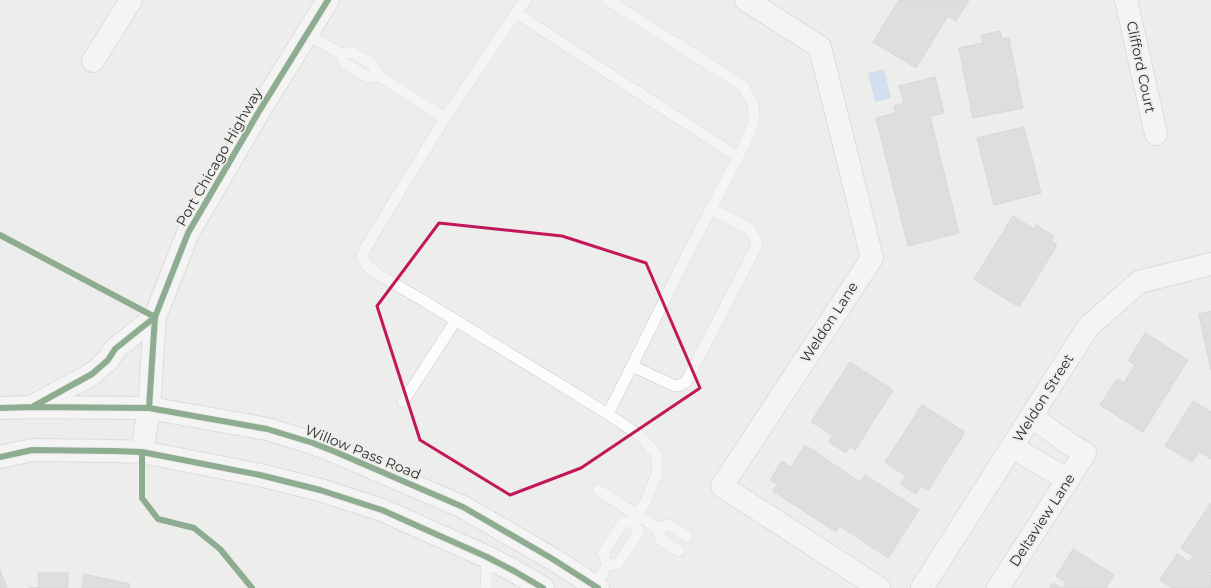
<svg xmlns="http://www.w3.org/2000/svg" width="1211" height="588" font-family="Montserrat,sans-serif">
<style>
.water{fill:#afcef2}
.building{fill:#cccdcc;stroke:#bcbcbc}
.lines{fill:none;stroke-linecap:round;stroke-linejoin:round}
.service-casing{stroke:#c8c8c7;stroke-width:12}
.minor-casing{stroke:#c8c8c7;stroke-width:24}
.tertiary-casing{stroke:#c8c8c7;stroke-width:24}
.secondary-casing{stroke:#c8c8c7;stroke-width:24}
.service{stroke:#fcfcfc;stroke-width:11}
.minor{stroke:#fcfcfc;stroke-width:22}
.tertiary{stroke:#fcfcfc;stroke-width:22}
.secondary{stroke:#fcfcfc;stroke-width:22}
.cycleway-casing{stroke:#edeeeb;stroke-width:8}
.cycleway{stroke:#1b5e20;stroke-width:6}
.marked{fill:none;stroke:#c2185b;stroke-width:3;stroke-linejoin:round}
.labels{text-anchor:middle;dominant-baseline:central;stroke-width:3.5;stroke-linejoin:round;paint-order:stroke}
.street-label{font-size:14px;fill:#2b2b2a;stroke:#edeeeb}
</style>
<rect width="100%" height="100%" fill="#ededec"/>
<!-- water -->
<path class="water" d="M884,69l7,29 -16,4 -7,-29z"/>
<!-- building -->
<path class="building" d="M899,0h70l-13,21 -8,-5 -32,52 -43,-26z
M1000,31l2,8 7,-1 14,70 -50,10 -14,-70 24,-5 -2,-8z
M935,77l9,36 -14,3 29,117 -51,13 -32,-128 20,-5 -2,-7 10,-3 -5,-17z
M1024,127l17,66 -47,12 -17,-67z
M1013,216l21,13 2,-4 18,11 -3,5 6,4 -38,62 -45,-28z
M1211,311v59l-12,-56z
M1145,333l43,27 -45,72 -43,-27 17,-26 7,4 11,-18 -7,-4z
M850,362l43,28 -38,60 -5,-4 -4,7 -17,-11 4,-7 -22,-13z
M1193,401l18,11v47l-12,-8 -7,11 -27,-16z
M922,405l43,27 -37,58 -7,-4 -5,8 -16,-10 6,-8 -21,-14z
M805,445l55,37 5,-7 54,35 -31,48 -48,-32 -4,6 -63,-41 4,-7 -7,-4 12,-19 9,6z
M1210,504h1v68l-2,3 2,1v12h-39l-12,-8 17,-26 12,8 4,-6 -12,-8z
M1073,549l41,26 -8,13h-43l3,-6 -10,-6z
M0,570l7,18h-7z
M38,573h30v15h-39h10z
M84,574l46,10 -1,4h-47z
M1053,583l9,5h-12z"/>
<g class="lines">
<!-- service casing -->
<g class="service-casing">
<path id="service" d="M608,0l135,86c4,8 11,17 11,26 1,15 -10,32 -16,45
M516,13l10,-13
M307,34l35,20 3,9 22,14 12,-1
M342,54l10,-2 21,13 6,11 66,42
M632,366l41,19 5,1 8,-4 70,-135 1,-6 -7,-12 -39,-20
M403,402l53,-82
M608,414l83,-167 47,-90 -222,-144 -71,105 -79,129 -4,10 5,9 12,9 45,26 184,113 31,21 18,20v19l-12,29 -12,19
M598,490l60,38 3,12 18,11
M658,528l11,-3 18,11
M608,565l10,-1 21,-32 -6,-10
M608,565l-5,-12 20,-31h10
M594,586l14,-21
M486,588l1,-31"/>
</g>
<!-- minor casing -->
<g class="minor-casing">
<path id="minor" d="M746,0l74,47 52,211 -150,228 157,102
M1126,0l30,134
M93,61l38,-61
M1012,447l56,33
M922,588l166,-261 51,-45 72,-18
M998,588l87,-135 -14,-8 -39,-28"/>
</g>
<!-- tertiary casing -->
<g class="tertiary-casing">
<path id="tertiary" d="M142,452l7,-44 6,-91 33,-84 70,-120 70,-113"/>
</g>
<!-- secondary casing -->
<g class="secondary-casing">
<path id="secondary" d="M35,405l57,-31 16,-14 7,-11 40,-32
M0,408l33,-1 116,1 118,21 46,14 25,10 125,54 88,51 47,30
M0,457l32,-7 82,1 28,1 118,23 60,15 62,20 105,47 27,14 29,17"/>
</g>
<!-- service -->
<use href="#service" class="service"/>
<!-- minor -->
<use href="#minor" class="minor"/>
<!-- tertiary -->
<use href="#tertiary" class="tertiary"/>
<!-- secondary -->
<use href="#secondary" class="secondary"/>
<!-- cycleway casing -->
<g class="cycleway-casing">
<path id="cycleway" d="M0,235l155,82
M34,406l58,-32 16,-14 7,-11 40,-32
M0,408l33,-1 116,1 118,21 46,14 25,10 125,54 88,51 47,30
M149,408l6,-91 33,-84 70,-120 70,-113
M142,452v46l16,21 36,9 26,21 32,39
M0,457l32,-7 82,1 28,1 118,23 60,15 62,20 105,47 27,14 29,17"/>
</g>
<!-- cycleway -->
<use href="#cycleway" class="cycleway"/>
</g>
<!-- marked area -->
<path d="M0 0H1211V588H0ZM439,223l123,13 84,27 54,125 -119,80 -71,27 -90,-55 -43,-134z" fill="#ededec" fill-opacity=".55" fill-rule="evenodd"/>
<path class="marked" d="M439,223l123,13 84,27 54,125 -119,80 -71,27 -90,-55 -43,-134z"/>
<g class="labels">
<!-- street labels -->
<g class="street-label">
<text transform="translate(1141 67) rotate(78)">Clifford Court</text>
<text transform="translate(219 157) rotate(-60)">Port Chicago Highway</text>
<text transform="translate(829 322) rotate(-57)">Weldon Lane</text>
<text transform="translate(1043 398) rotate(-58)">Weldon Street</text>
<text transform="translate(363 452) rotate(22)">Willow Pass Road</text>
<text transform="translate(1042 520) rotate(-57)">Deltaview Lane</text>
</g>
</g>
</svg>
